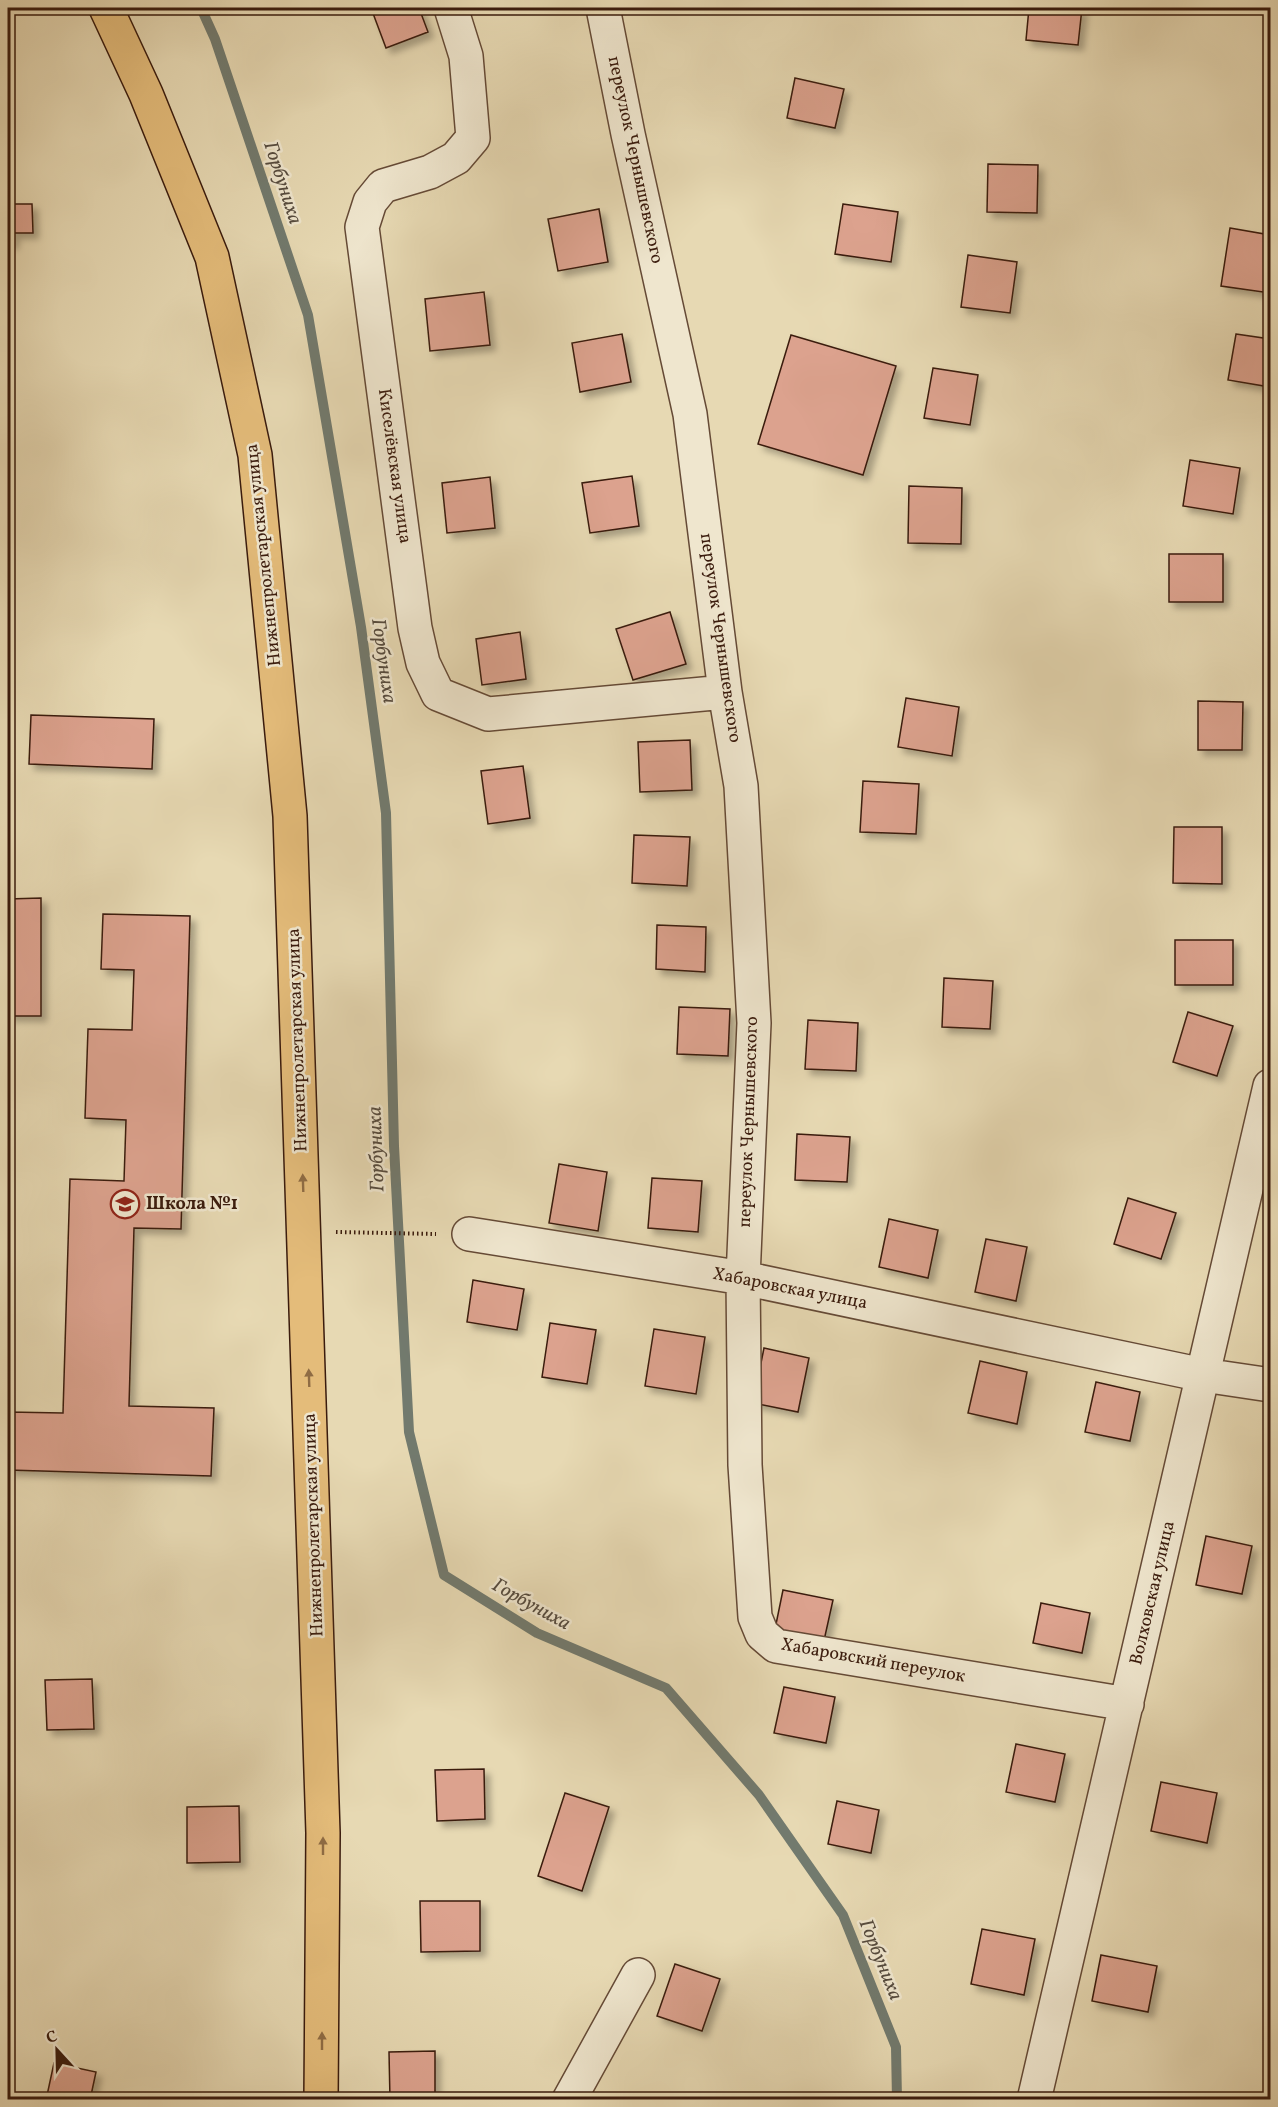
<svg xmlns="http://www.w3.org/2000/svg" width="1278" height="2107" font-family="Vollkorn,serif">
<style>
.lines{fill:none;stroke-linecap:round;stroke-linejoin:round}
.stream{stroke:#727a6e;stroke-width:10}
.building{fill:#dca28e;stroke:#3a1b0d;stroke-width:1.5;filter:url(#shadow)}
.minor-casing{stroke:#654a36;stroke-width:36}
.major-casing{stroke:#3a1b0d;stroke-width:36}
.path{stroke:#3a1b0d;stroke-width:4;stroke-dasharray:1.5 3;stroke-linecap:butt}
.minor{stroke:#efe6ce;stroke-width:33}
.major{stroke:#e4bc7a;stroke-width:33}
.oneway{fill:#8f6c44}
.labels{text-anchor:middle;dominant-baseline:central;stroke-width:5;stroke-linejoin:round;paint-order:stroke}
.street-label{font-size:18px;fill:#3a1b0d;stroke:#efe6ce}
.poi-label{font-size:18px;font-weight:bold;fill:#3a1b0d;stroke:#efe6ce;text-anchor:start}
.water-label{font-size:20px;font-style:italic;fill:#564b3e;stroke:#efe6ce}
</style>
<defs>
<filter id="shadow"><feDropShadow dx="5.5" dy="5.5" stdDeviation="3" flood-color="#0004"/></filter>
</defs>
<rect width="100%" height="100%" fill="#e7d9b3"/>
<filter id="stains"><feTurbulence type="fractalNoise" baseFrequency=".00333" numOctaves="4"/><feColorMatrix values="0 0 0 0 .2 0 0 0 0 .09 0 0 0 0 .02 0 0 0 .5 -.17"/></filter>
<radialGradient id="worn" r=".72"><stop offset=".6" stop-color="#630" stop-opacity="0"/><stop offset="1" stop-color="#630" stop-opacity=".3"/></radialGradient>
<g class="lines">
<!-- stream -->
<path class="stream" d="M201,8l14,31 93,276 53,312 25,186 8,333 15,286 35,143 93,58 129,55 93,107 84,120 53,132 1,53"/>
</g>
<!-- building -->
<path class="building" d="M371,8h48l9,24 -42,16z
M1029,8h53l-4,37 -52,-5z
M1269,36h1v48h-2z
M795,78l49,11 -9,39 -48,-10z
M988,164l50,1 -1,48 -50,-1z
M8,204h24l1,29h-20v10h-5z
M843,204l55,8 -7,50 -56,-8z
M599,209l9,53 -50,9 -10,-52z
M1230,228l40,7v58l-49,-7z
M968,255l49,7 -7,51 -49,-6z
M484,292l6,53 -60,6 -5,-52z
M622,334l9,48 -51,10 -8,-49z
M1236,334l34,5v48l-42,-7z
M791,335l105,31 -33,109 -105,-31z
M933,368l45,7 -8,50 -46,-7z
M1190,460l50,8 -7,46 -50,-8z
M632,476l7,50 -49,7 -8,-50z
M490,477l5,51 -48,5 -5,-50z
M909,486l53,2 -1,56 -53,-1z
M1169,554h54v48h-54z
M670,612l16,52 -53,16 -17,-51z
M520,632l6,47 -44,6 -6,-46z
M906,698l53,9 -7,49 -54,-9z
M1198,701l45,1 -1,48h-44z
M31,715l123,4 -2,50 -123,-5z
M690,740l2,50 -52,2 -2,-50z
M523,766l7,52 -42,6 -7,-53z
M863,781l56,3 -3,50 -56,-2z
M1174,827h48v57l-49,-1z
M634,835l56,2 -3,49 -55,-3z
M41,898v118h-33v-117z
M103,914l87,2 -9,313 -47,-1 -5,178 85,2 -3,68 -203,-6v-58l55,1 7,-234 54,2 2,-61 -41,-2 3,-89 44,1 2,-60 -33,-1z
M657,925l49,2 -1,45 -49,-3z
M1175,940h58v45h-58z
M944,978l49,3 -3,48 -48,-2z
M679,1007l51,2 -2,47 -51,-2z
M1188,1012l45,14 -16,50 -44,-14z
M808,1020l50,3 -2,48 -51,-2z
M797,1134l53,3 -3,45 -52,-2z
M559,1164l48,8 -9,59 -49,-8z
M652,1178l50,3 -4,51 -50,-4z
M1128,1198l48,15 -15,46 -47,-15z
M889,1219l49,11 -10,48 -49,-11z
M986,1239l41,8 -11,54 -41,-9z
M473,1280l51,9 -7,41 -50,-8z
M550,1323l46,7 -9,54 -45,-7z
M654,1329l51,8 -9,57 -51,-8z
M764,1348l45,10 -11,54 -45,-9z
M980,1361l47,11 -10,52 -49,-11z
M1096,1382l44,10 -10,49 -45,-9z
M1206,1536l46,10 -10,48 -46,-9z
M783,1590l50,10 -10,45 -49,-11z
M1041,1603l49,10 -8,40 -49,-10z
M92,1679l2,50 -47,1 -2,-50z
M784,1687l51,10 -9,46 -52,-10z
M1016,1744l49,10 -10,48 -49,-10z
M484,1769l1,50 -48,2 -2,-51z
M1161,1782l56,11 -10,50 -56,-12z
M565,1793l44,14 -27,84 -44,-15z
M837,1801l42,9 -8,43 -43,-9z
M239,1806l1,56 -53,1v-56z
M420,1901h60v50l-59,1z
M982,1929l53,10 -11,56 -53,-11z
M1101,1955l56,11 -9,46 -56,-11z
M675,1964l45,15 -18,52 -45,-15z
M435,2051v48l-45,1 -1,-48z
M54,2063l42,9 -6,28h-44z"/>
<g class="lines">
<!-- minor casing -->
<g class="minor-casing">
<path id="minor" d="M451,8l15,48 7,82 -17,20 -26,14 -47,14 -13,16 -8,25 53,401 8,35 15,31 50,20 237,-22
M603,8l25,126 62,280 35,278 16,94 13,237 -11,255 2,187 10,152 7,17 14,12 351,58
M469,1234l274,44 460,97 67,10
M569,2100l69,-125
M1034,2100l236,-1014"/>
</g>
<!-- major casing -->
<g class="major-casing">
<path id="major" d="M106,8l40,86 66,163 43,198 35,361 33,1017 -2,267"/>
</g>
<!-- path -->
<path class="path" d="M336,1232l100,2"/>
<!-- minor -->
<use href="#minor" class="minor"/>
<!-- major -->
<use href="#major" class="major"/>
</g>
<!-- one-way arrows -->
<defs><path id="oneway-solid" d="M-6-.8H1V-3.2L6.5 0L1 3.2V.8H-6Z" transform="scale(1.5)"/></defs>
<g class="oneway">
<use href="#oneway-solid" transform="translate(303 1183) rotate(-92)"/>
<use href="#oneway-solid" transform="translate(309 1378) rotate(-92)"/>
<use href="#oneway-solid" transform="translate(323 1846) rotate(-90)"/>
<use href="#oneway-solid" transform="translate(322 2041) rotate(-90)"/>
</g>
<!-- icons -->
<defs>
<g id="school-ring" transform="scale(1.5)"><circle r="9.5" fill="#efe6ce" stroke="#8f2418" stroke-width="1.5"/><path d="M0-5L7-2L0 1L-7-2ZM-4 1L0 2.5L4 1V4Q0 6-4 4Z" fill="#8f2418"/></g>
</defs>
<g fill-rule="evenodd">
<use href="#school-ring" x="125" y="1204"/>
</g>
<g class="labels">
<!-- street labels -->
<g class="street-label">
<text transform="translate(635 160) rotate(78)">переулок Чернышевского</text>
<text transform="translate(394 466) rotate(82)">Киселёвская улица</text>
<text transform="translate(264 555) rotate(-96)">Нижнепролетарская улица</text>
<text transform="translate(720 638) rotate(82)">переулок Чернышевского</text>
<text transform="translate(298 1040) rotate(-92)">Нижнепролетарская улица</text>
<text transform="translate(749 1122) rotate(-88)">переулок Чернышевского</text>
<text transform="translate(790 1289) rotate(11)">Хабаровская улица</text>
<text transform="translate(314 1525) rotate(-92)">Нижнепролетарская улица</text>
<text transform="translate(1153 1593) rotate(-77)">Волховская улица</text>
<text transform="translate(873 1661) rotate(10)">Хабаровский переулок</text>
</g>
<!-- poi labels -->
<g class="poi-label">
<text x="146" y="1204">Школа №1</text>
</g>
<!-- water labels -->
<g class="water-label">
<text transform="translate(282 183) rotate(72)">Горбуниха</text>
<text transform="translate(383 661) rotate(82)">Горбуниха</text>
<text transform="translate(377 1149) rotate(-92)">Горбуниха</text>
<text transform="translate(531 1605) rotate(29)">Горбуниха</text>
<text transform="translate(880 1960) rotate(68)">Горбуниха</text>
</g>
</g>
<!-- margin -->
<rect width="1278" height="2107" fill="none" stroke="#e7d9b3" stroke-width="30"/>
<rect x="9" y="9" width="1260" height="2089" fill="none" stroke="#3a1b0d" stroke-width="3"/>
<rect x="15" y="15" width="1248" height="2077" fill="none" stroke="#3a1b0d" stroke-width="1.5"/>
<!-- north arrow -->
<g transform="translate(57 2050) rotate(338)" stroke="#efe6ce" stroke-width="4.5" paint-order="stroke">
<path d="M0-4.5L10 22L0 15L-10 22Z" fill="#3a1b0d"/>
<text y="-9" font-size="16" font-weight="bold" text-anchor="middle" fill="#3a1b0d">С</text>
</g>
<rect width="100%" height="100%" filter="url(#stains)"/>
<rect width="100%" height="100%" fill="url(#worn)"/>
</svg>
